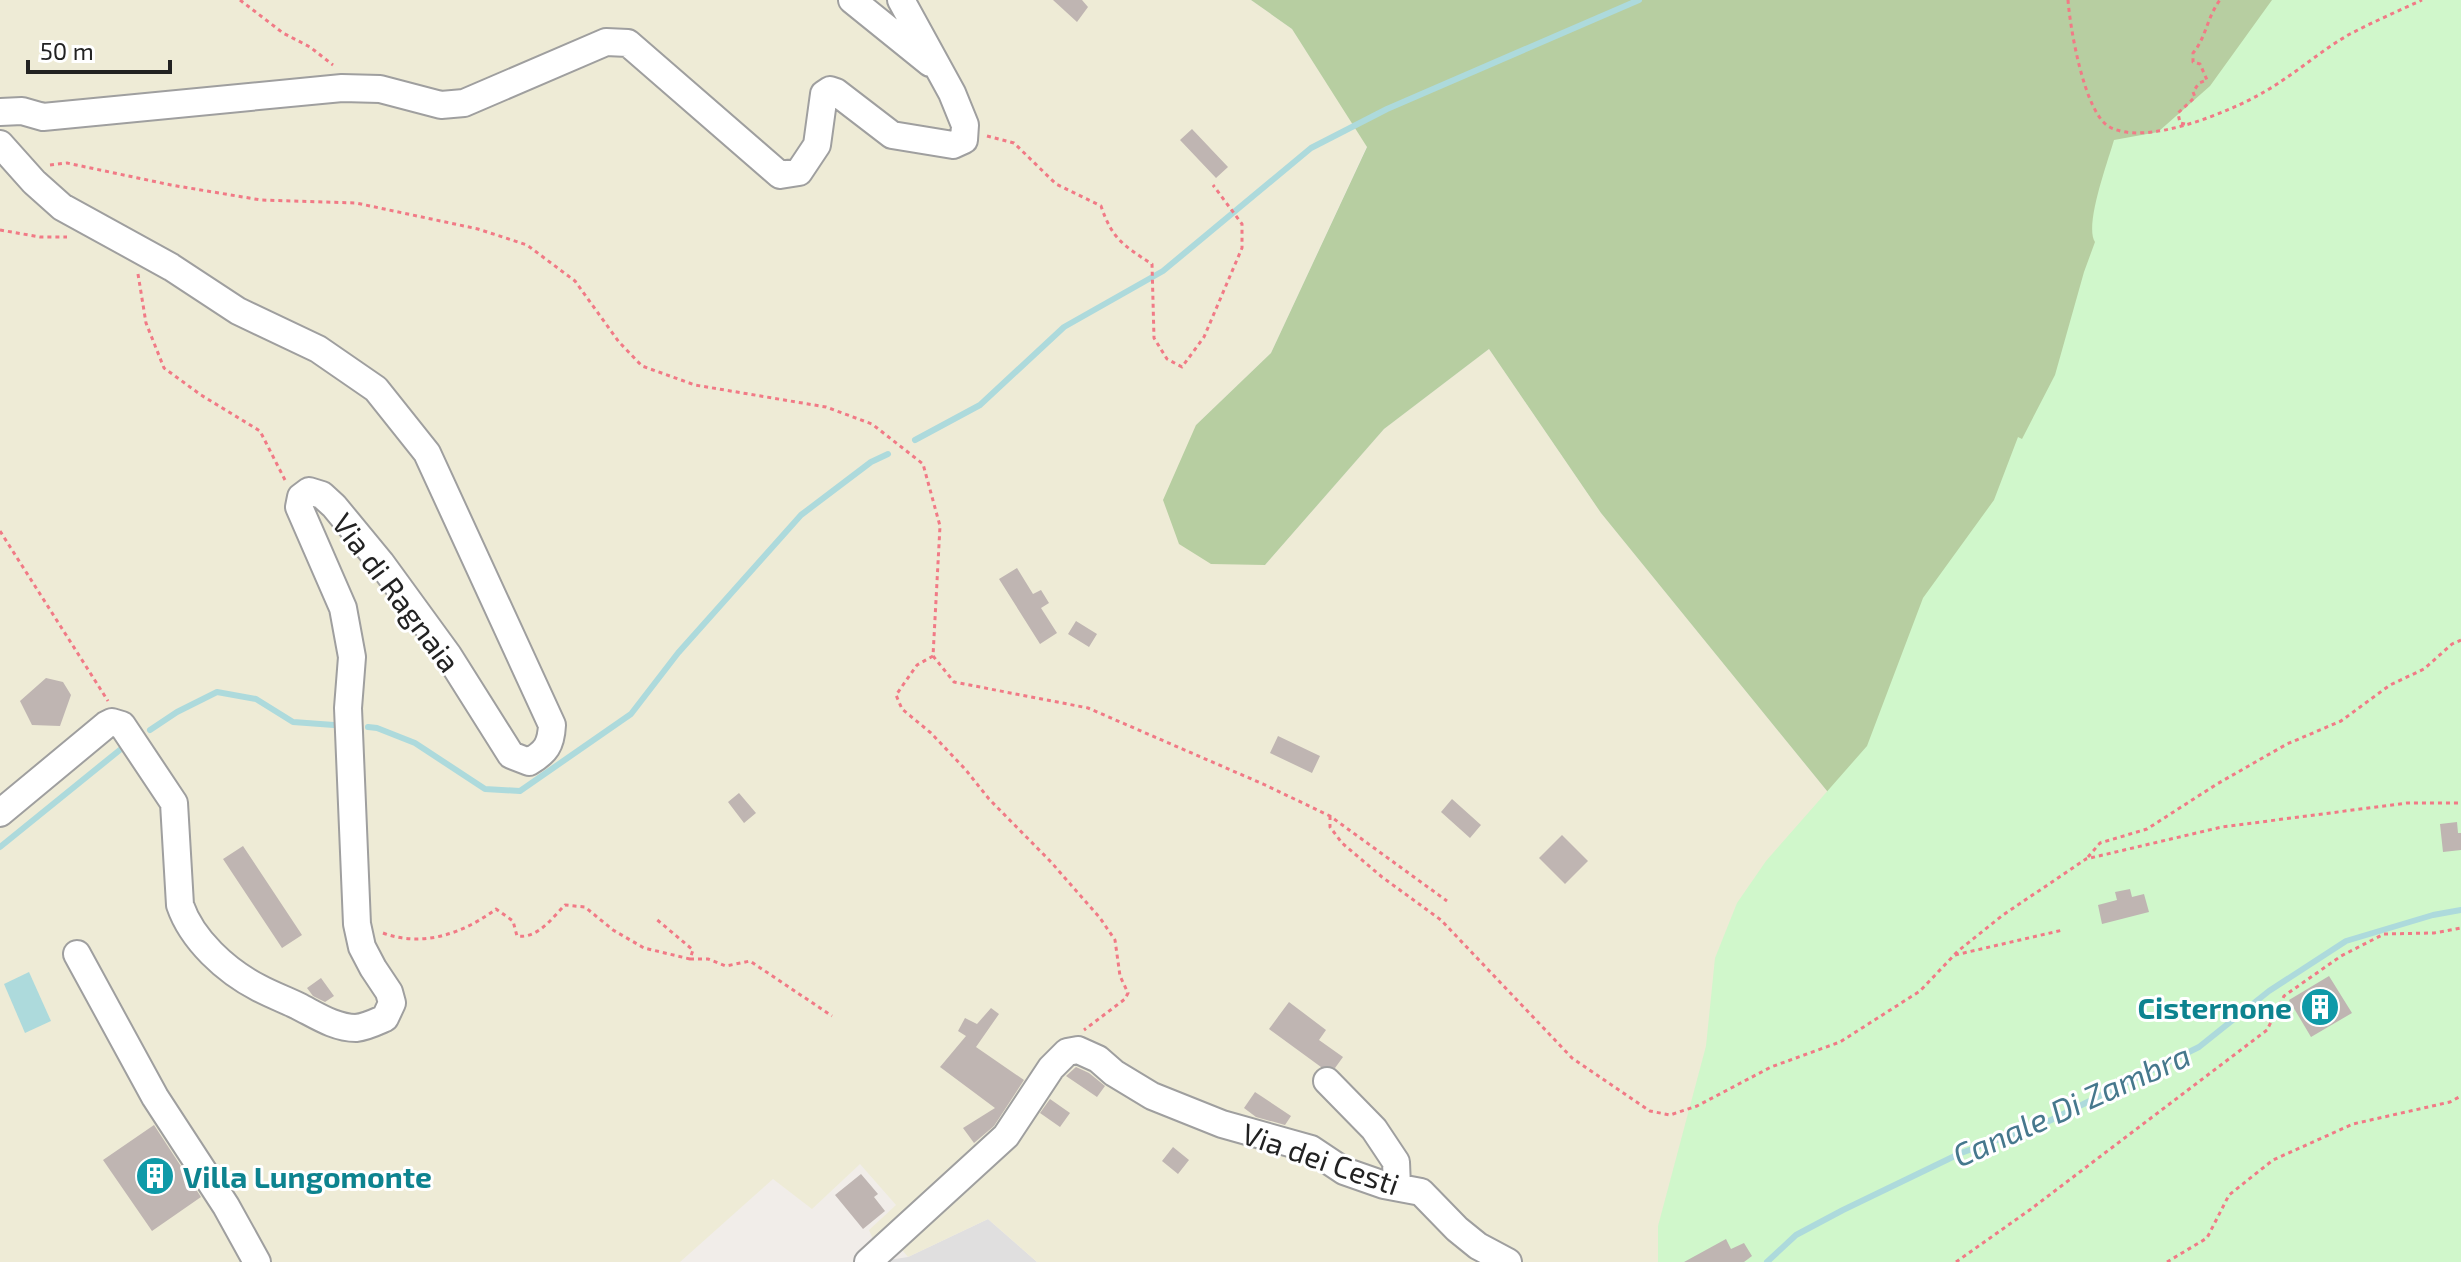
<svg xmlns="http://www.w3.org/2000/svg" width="2461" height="1262" font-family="'Exo 2',sans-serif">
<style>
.residential{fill:#e0dfdf}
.farmland{fill:#eeebd6}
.forest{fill:#b7cea1}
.park{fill:#d0f7cb}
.water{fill:#addadc}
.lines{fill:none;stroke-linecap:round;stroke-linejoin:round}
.stream{stroke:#addadc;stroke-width:6}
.building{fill:#bfb5b2}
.minor-casing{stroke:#9f9f9f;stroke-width:30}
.path{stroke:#f17a86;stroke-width:3;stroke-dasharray:4 4;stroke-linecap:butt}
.minor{stroke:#fff;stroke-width:26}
.labels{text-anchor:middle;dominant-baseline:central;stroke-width:6;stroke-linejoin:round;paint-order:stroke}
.street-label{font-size:30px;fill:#222;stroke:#fff}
.culture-label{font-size:30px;font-weight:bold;fill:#0d838f;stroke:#fff;text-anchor:end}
.water-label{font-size:32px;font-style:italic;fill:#46788d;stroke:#fff}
</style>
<rect width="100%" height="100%" fill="#f1ede9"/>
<!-- residential -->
<path class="residential" d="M988,1219l49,43h-161l32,-5z"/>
<!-- farmland -->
<path class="farmland" d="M0,0h1251l41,29 75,117 -96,207 -75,72 69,140 119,-136 105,-80 112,164 300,369 -29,380h-835l-49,-43 -80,38 -23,-28 -12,10 -4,-9 27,-25 -36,-41 -48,45 -39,-30 -93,83h-680z"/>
<!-- forest -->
<path class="forest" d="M1251,0h1210v1262l-560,-380 -300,-369 -112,-164 -105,80 -119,136 -54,-1 -32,-20 -16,-44 33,-75 75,-72 96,-206 -75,-118z"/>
<!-- park -->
<path class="park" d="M2272,0h189v1262h-803v-36l48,-180 9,-88 22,-55 29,-42 101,-115 56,-148 71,-98 24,-63 4,2 33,-64 29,-103 11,-30c-11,-16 13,-81 19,-102l44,-8 52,-46z"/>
<!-- water -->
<path class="water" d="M29,972l22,49 -26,12 -21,-49z"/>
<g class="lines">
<!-- stream -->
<path class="stream" d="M915,440l65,-35 84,-78 99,-56 148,-123 76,-39 252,-109
M368,727l9,1 38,15 70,46 35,2 111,-77 47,-61 123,-138 70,-53 17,-8
M150,730l27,-18 40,-20 39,7 37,23 41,3
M0,847l121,-98
M1767,1262l29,-27 47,-25 118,-57 84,-30 154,-76 70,-56 77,-50 87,-26 28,-5"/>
</g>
<!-- building -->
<path class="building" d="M1053,0h29l6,7 -11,15z
M1192,129l36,38 -12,11 -36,-38z
M1017,568l16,26 8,-4 8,13 -8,5 16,25 -17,11 -41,-65z
M1076,621l21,13 -8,13 -21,-13z
M46,678l17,4 8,13 -11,31 -28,-1 -12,-24z
M1278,736l42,20 -8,17 -42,-20z
M739,793l17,20 -12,10 -16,-21z
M1452,799l29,26 -11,13 -29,-26z
M2457,822l1,11h3v17l-18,2 -3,-28z
M1562,835l26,26 -23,23 -26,-26z
M243,846l59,89 -20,13 -59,-89z
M2130,889l2,8 12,-3 5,18 -47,12 -4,-19 19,-5 -2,-8z
M2329,976l23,37 -41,24 -22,-37z
M321,978l13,18 -9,6 -12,-6 -6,-8z
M1289,1002l37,28 -7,10 24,17 -8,11 -14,-1 -52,-38z
M991,1008l8,6 -23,33 48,33 -30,46 -20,17 -11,-15 32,-20 -55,-41 26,-31 -8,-5 7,-13 12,6z
M1076,1067l13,6 16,13 -8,11 -31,-21z
M1255,1092l36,24 -6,9 -29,-8 -12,-9z
M1050,1099l20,14 -10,14 -20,-14z
M154,1125l47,72 -49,34 -49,-71z
M1173,1147l16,13 -11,14 -16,-13z
M861,1174l17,20 -4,3 11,14 -22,18 -28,-34z
M1726,1239l5,10 13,-6 8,13 -8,6h-60z"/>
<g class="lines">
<!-- minor casing -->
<g class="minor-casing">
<path id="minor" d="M852,0l78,63
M0,112l22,-1 21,6 299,-29 38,1 61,16 23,-2 142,-61 22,1 152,132 19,-3 18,-27 7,-51 6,-4 6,2 56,43 61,10 11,-5 1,-15 -13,-32 -51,-93
M0,144l34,38 28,25 109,60 67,44 80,38 58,40 51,64 125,272c-1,20 -6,27 -23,37l-18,-7 -63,-100 -67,-92 -47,-57 -12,-11 -13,-4 -8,6 -2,10 44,101 9,49 -4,51 9,216 5,23 11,21 16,24 3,11 -7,15c-9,4 -19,9 -29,10 -21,0 -40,-13 -58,-22 -12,-6 -26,-11 -39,-18 -33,-17 -67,-48 -79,-83l-6,-102 -52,-78 -10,-3 -6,3 -106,88
M77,954l78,143 71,109 31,56
M1327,1081l47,48 22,33 1,25
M868,1262l138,-126 45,-68 16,-16 11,-2 20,9 16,14 38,23 70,28 89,25 33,22 40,14 37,7 36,37 21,17 30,16"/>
</g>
<!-- path -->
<path class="path" d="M240,0l43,33 27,14 23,18
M2068,0c2,28 16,110 40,126 35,22 122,-14 156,-34 30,-17 56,-41 86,-58 23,-12 48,-23 72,-34
M2185,124l-5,-1 -2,-10 17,-16 -2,-5 6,-9 8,-3 -7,-16 -7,-2v-9c13,-15 14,-36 27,-53
M987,136l27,7 42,41 45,22c11,33 23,40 51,58l2,74 13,21 15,8 22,-30 38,-89v-24l-29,-39
M50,165l17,-2 104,22 90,15 95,3 122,26 49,16 48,36 44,61 23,24 53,19 131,22 46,17 51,40 17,62 -7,130 21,26 134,26 175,76 67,32 117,85
M0,230l40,7h27
M138,274l8,49 18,45 37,27 59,36 25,49
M0,531l108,170
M933,656l-16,9 -21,30 6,14 29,24 34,36 24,30 62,63 49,56 15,22 5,36 8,17 -3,6 -41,31
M1330,816v11l12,16 40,34 59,43 131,138 78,53 20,4 27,-9 74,-39 69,-25 80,-51 38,-40 45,-36 83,-56 136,-32 185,-24h54
M2088,857l12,-14 47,-14 70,-45 70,-40 54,-23 49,-36 34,-16 28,-25 9,-4
M383,933c40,15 81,0 113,-24l17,12 4,15c21,3 35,-18 48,-31l20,2 28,23 31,18 46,11 3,-9 -38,-32
M1955,955l108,-25
M690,959h18l18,7 24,-5 82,55
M1956,1262l75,-53 236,-179 17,-34 57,-40 43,-22 50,-1 27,-5
M2167,1262l40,-24 22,-43 44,-35 80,-36 97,-22 11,-6"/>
<!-- minor -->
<use href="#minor" class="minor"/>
</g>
<!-- icons -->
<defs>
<g id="building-disc" transform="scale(2)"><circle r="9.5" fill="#0f9aa8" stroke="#fff"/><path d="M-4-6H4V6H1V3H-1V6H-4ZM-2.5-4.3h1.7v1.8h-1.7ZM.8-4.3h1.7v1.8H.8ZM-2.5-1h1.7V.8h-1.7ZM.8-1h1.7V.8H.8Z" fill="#fff"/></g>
</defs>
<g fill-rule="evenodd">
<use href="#building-disc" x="2320" y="1007"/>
<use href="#building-disc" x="155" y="1176"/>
</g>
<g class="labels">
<!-- street labels -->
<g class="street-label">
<text transform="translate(397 592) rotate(53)">Via di Ragnaia</text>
<text transform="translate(1321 1158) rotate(19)">Via dei Cesti</text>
</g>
<!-- culture labels -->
<g class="culture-label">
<text x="2292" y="1007">Cisternone</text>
<text x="183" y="1176" text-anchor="start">Villa Lungomonte</text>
</g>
<!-- water labels -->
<g class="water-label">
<text transform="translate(2071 1104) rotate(-24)">Canale Di Zambra</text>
</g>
</g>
<!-- scale -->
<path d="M28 60v12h142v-12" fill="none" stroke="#222222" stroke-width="4"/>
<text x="40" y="60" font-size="24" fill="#222222" stroke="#ffffff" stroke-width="6" paint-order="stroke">50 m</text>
</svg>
